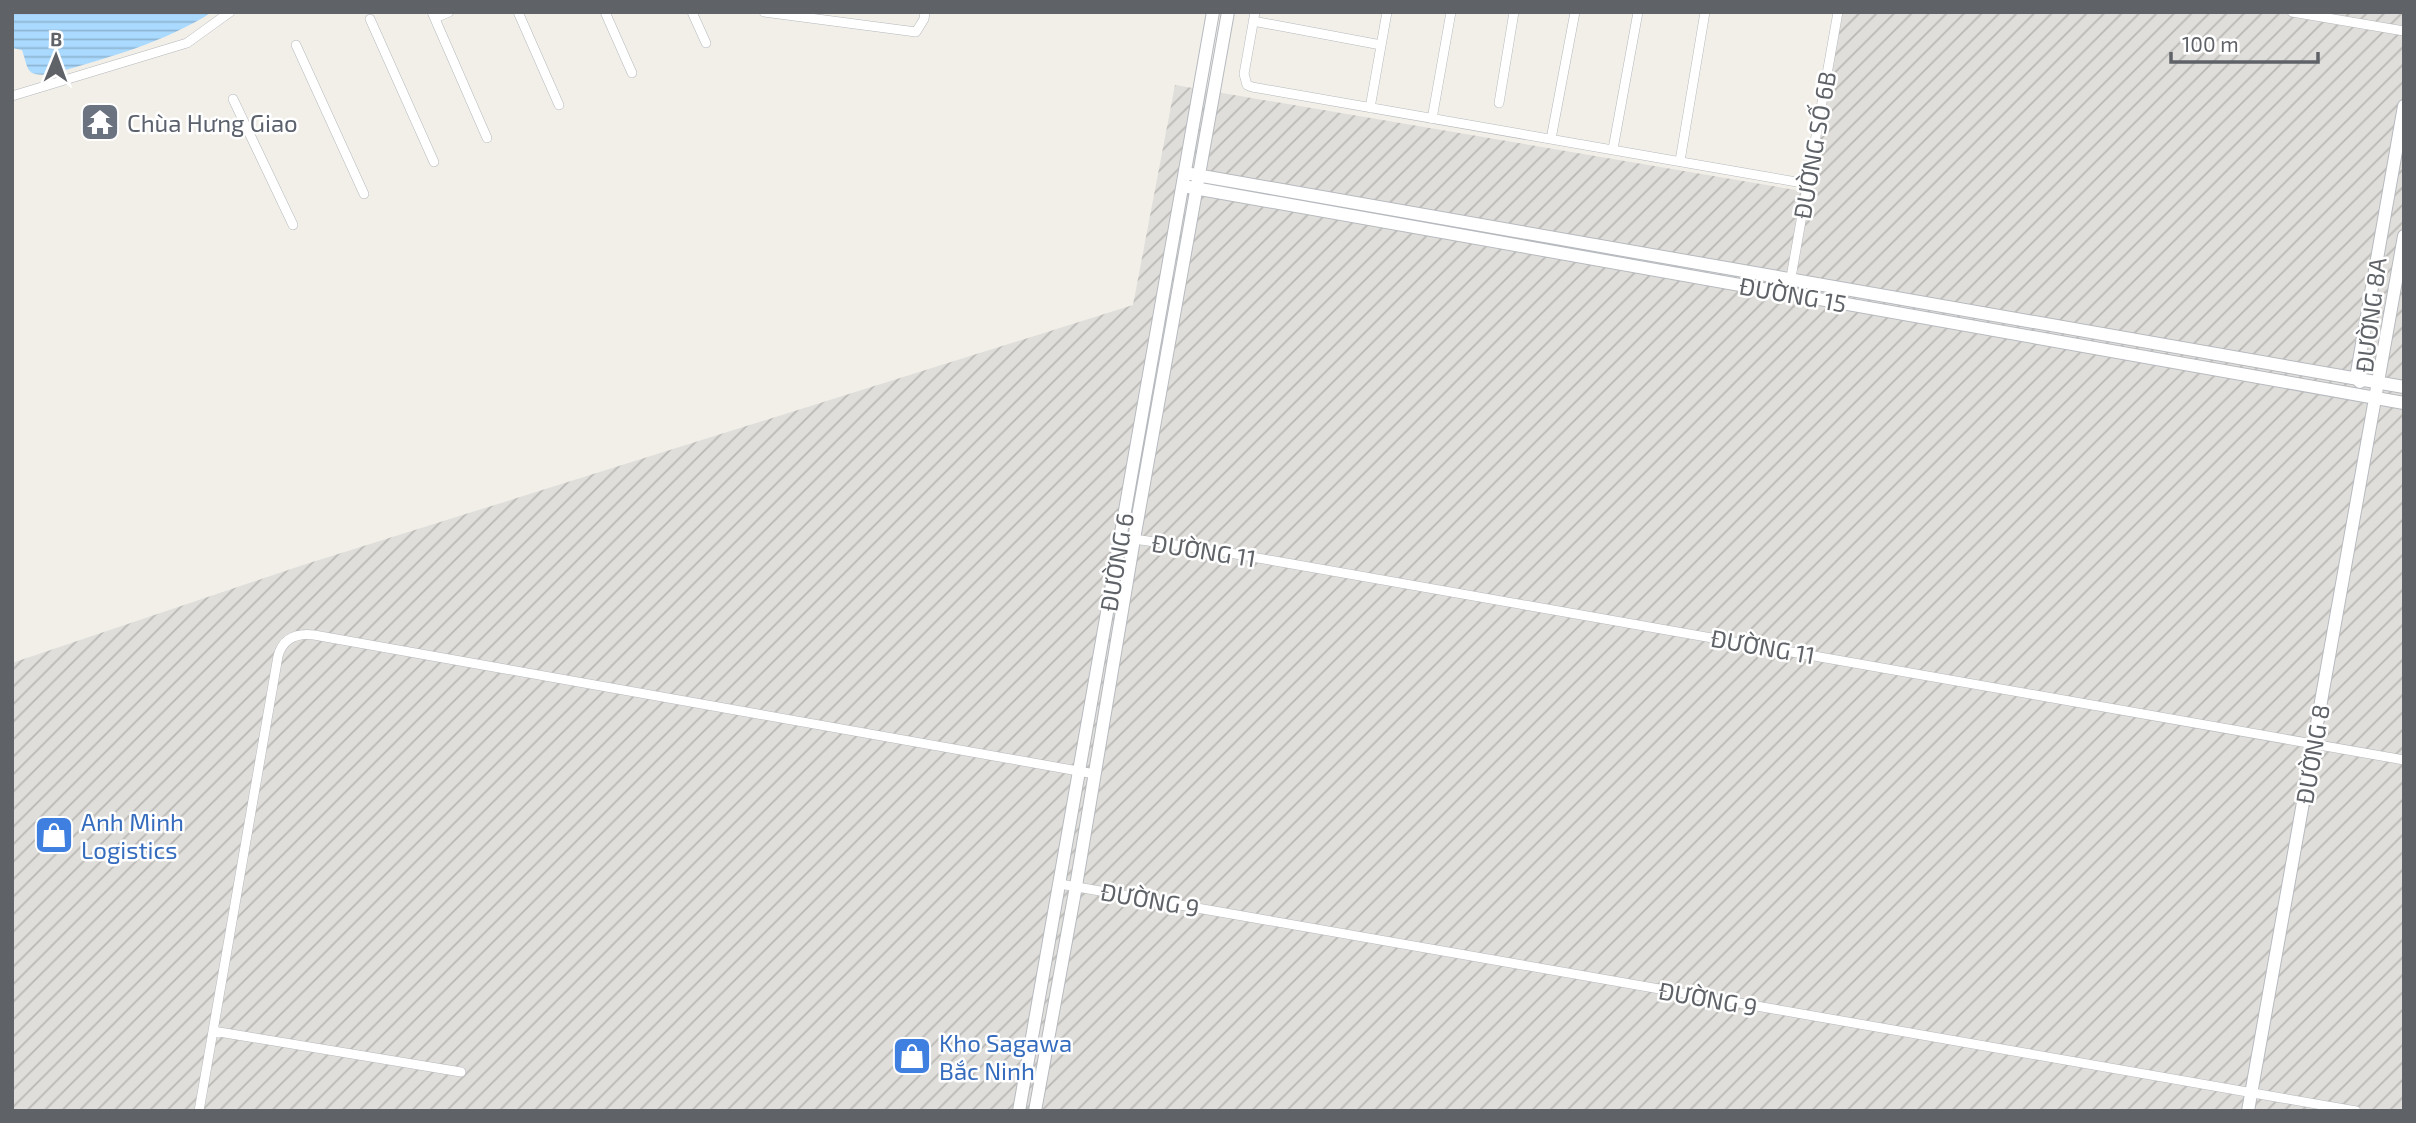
<svg xmlns="http://www.w3.org/2000/svg" width="2416" height="1123" font-family="'Exo 2',sans-serif">
<style>
.industrial{fill:url(#industrial-furrows)}
.water{fill:url(#water-rules)}
.lines{fill:none;stroke-linecap:round;stroke-linejoin:round}
.street-casing{stroke:#b5b8bc;stroke-width:10}
.secondary-casing{stroke:#b6babf;stroke-width:14}
.street{stroke:#fff;stroke-width:9}
.secondary{stroke:#fff;stroke-width:12}
.labels{text-anchor:middle;dominant-baseline:central;stroke-width:5;stroke-linejoin:round;paint-order:stroke}
.worship-label{font-size:24px;fill:#5b616d;stroke:#fff;text-anchor:start}
.street-label{font-size:24px;fill:#5f6368;stroke:#fff}
.shop-label{font-size:24px;fill:#366cbe;stroke:#fff;text-anchor:start}
</style>
<defs>
<pattern id="industrial-furrows" width="10" height="10" patternUnits="userSpaceOnUse" patternTransform="scale(1.75)"><rect width="10" height="10" fill="#e0deda"/><path d="M-1 1l2-2M0 10L10 0M9 11l2-2" fill="none" stroke="#b9b8b5"/></pattern>
<pattern id="water-rules" width="6" height="5" patternUnits="userSpaceOnUse" patternTransform="scale(1.75)"><rect width="6" height="5" fill="#aadaff"/><path d="M0 2.5h6" fill="none" stroke="#8eb4d2"/></pattern>
</defs>
<rect width="100%" height="100%" fill="#f1efe8"/>
<!-- industrial -->
<path class="industrial" d="M1840,12h564v1099h-2392v-448l291,-98 830,-260 42,-220 633,107z"/>
<!-- water -->
<path class="water" d="M12,12h200c-48,31 -106,46 -160,62 -27,3 -23,-4 -30,-24l-10,-2z"/>
<g class="lines">
<!-- street casing -->
<g class="street-casing">
<path id="street" d="M432,12l55,126
M518,12l41,93
M605,12l27,61
M692,12l14,31
M764,12l152,20 8,-13 1,-7
M1255,12l-11,62 3,11 5,2 556,97
M2292,12l112,19
M435,18l14,-6
M370,19l64,143
M1253,21l128,24
M296,45l68,149
M12,96l175,-53 43,-31
M233,99l60,126
M1499,103l15,-91
M1370,108l17,-96
M1432,119l19,-107
M1551,139l24,-127
M1613,149l25,-137
M1680,161l25,-149
M1790,283l48,-271
M1120,537l104,15 1180,208
M1060,884l1296,227
M213,1031l65,-375c5,-18 19,-23 36,-21l781,139
M199,1111l14,-80 248,41"/>
</g>
<!-- secondary casing -->
<g class="secondary-casing">
<path id="secondary" d="M1185,173l1219,214
M1183,186l1221,217
M2360,382l-4,-4 48,-272
M1019,1111l194,-1099
M1035,1111l41,-225 58,-347 94,-527
M2248,1111l156,-875"/>
</g>
<!-- street -->
<use href="#street" class="street"/>
<!-- secondary -->
<use href="#secondary" class="secondary"/>
</g>
<!-- icons -->
<defs>
<g id="temple-square" transform="scale(2.0125)"><rect x="-9" y="-9" width="18" height="18" rx="4" fill="#6b7280" stroke="#fff"/><path d="M0-6L5-2H3V0L6.5 2.5H4V6H1.5V3h-3V6H-4V2.5H-6.5L-3 0V-2H-5Z" fill="#fff"/></g>
<g id="shop-square" transform="scale(2.0125)"><rect x="-9" y="-9" width="18" height="18" rx="4" fill="#3f7fe0" stroke="#fff"/><path d="M-5-2.5h2.3a2.7 3.5 0 0 1 5.4 0H5L5.5 6h-11ZM-1.5-2.5h3a1.5 2.3 0 0 0-3 0Z" fill="#fff"/></g>
</defs>
<g fill-rule="evenodd">
<use href="#temple-square" x="100" y="122"/>
<use href="#shop-square" x="54" y="835"/>
<use href="#shop-square" x="912" y="1056"/>
</g>
<g class="labels">
<!-- worship labels -->
<g class="worship-label">
<text x="127" y="122">Chùa Hưng Giao</text>
</g>
<!-- street labels -->
<g class="street-label">
<text transform="translate(1814 145) rotate(-80)">ĐƯỜNG SỐ 6B</text>
<text transform="translate(1793 294) rotate(10)">ĐƯỜNG 15</text>
<text transform="translate(2370 315) rotate(-83)">ĐƯỜNG 8A</text>
<text transform="translate(1204 550) rotate(9)">ĐƯỜNG 11</text>
<text transform="translate(1116 562) rotate(-80)">ĐƯỜNG 6</text>
<text transform="translate(1763 646) rotate(10)">ĐƯỜNG 11</text>
<text transform="translate(2312 754) rotate(-80)">ĐƯỜNG 8</text>
<text transform="translate(1150 899) rotate(10)">ĐƯỜNG 9</text>
<text transform="translate(1708 998) rotate(10)">ĐƯỜNG 9</text>
</g>
<!-- shop labels -->
<g class="shop-label">
<text x="81" y="821">Anh Minh<tspan x="81" dy="28">Logistics</tspan></text>
<text x="939" y="1042">Kho Sagawa<tspan x="939" dy="28">Bắc Ninh</tspan></text>
</g>
</g>
<!-- border -->
<rect width="2416" height="1123" fill="none" stroke="#5f6368" stroke-width="28"/>
<!-- north arrow -->
<g transform="translate(56 56) rotate(1)" stroke="#ffffff" stroke-width="5" paint-order="stroke">
<path d="M0-5L12 26L0 18L-12 26Z" fill="#5f6368"/>
<text y="-10" font-size="19" font-weight="bold" text-anchor="middle" fill="#5f6368">B</text>
</g>
<!-- scale -->
<path d="M2171 52v10h147v-10" fill="none" stroke="#5f6368" stroke-width="3.5"/>
<text x="2182" y="52" font-size="21" fill="#5f6368" stroke="#ffffff" stroke-width="5" paint-order="stroke">100 m</text>
</svg>
